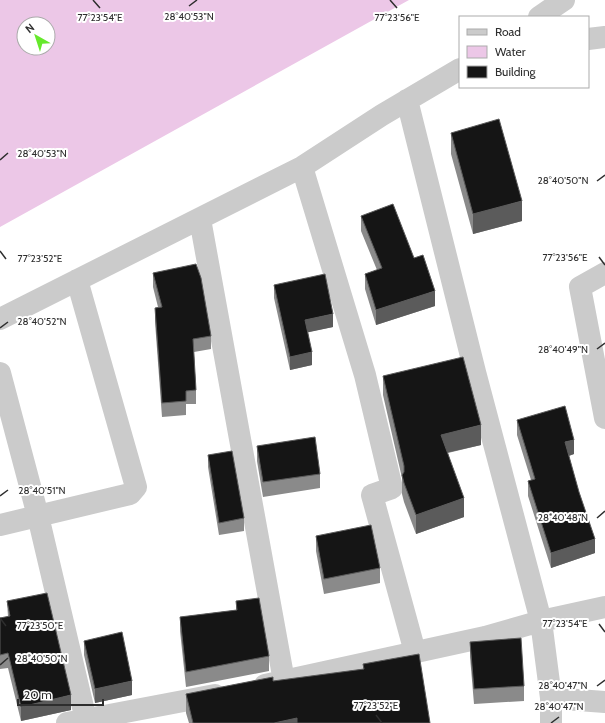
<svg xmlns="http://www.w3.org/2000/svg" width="605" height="723" font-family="Cabin,sans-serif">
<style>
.water{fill:#ecc7e7;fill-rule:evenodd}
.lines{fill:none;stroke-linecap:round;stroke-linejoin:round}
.street{stroke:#cbcbcb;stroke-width:22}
.wall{fill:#8a8a8a}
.shaded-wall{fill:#5b5b5b}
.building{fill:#151515;stroke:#5b5b5b}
.ticks{fill:none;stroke:#2e2e2e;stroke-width:1.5}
.ticks-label{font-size:10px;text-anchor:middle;fill:#2e2e2e;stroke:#fff;stroke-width:4;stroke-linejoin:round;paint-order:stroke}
</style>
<rect width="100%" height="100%" fill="#fff"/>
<!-- water -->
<path class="water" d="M0,0h409l-409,227zM24,24h24v24h-24z"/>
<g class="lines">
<!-- street -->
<path class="street" d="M539,17l25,-17
M588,39l17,-2
M407,100l68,272 66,249 10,77v25
M302,167l63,208 27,113 -20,7 43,157
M200,219l84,462
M605,273l-25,14 25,131
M0,319l302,-152 80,-52 78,-46
M0,373l38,143 48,204
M0,525l130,-31 6,-7 -59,-207
M265,685l220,-48 56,-16 64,-14
M551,698l54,4
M67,723l148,-28"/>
</g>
<!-- wall -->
<path class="wall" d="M451,133l71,88 -49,13 -22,-80z
M361,216l53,42 21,48 -59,19 -11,-36v-15l12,-4 -16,-39z
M153,273l58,63v13l-17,3 2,38v14h-10v11l-24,2 -7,-95v-14l3,-1 -5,-20z
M274,285l59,42 -25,5 4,33 -22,5 -16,-72z
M383,376l98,69 -33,8 16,64 -48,17 -12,-32 -2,-8v-16l-19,-83z
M517,420l57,34 -5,2 26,97 -44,15 -23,-72v-15l3,-1 -14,-45z
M257,446l63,28v14l-57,9 -6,-36z
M208,455l36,63v13l-25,4 -11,-68z
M316,536l64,32v15l-56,11 -8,-43z
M7,601l64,109 -50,11 -13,-53 -8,1v-51l8,-1z
M236,601l33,55v15l-83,16 -6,-56v-14l56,-7z
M84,641l48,54 -37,8 -11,-48z
M470,642l54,44v15l-50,3 -4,-47z
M363,664l67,59h-241l-3,-10v-19l177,-25z"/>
<!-- shaded-wall -->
<path class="shaded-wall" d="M522,201v20l-49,13v-20z
M435,291v15l-59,19v-15z
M333,314v13l-28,6v-13z
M312,352v13l-22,5v-13z
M481,425v20l-40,9v-19z
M574,440v14l-9,3v-15z
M464,498v19l-48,17v-19z
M595,539v14l-44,15v-15z
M132,681v14l-37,8v-14z
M71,695v15l-50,11v-14z
M297,718v5h-23z"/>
<!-- building -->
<path class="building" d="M499,119l23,82 -49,13 -22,-81z
M393,204l21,54 9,-3 12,36 -59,19 -11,-36 17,-6 -21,-52z
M196,264l5,14 10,58 -18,3 3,51 -10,1v10l-24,2 -7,-95 7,-1 -9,-34z
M325,274l8,40 -28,6 7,32 -22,5 -16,-72z
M463,357l18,68 -40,10 23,63 -48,17 -12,-32 -2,-8 2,-3v-6l-21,-90z
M565,406l9,34 -9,2 14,50 16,47 -44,14 -23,-72 7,-2 -18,-59z
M315,437l5,37 -57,8 -6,-36z
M232,451l12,67 -25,5 -11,-68z
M371,525l9,43 -56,11 -8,-43z
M47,593l24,102 -50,12 -13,-54 -8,2v-37l10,-2 -3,-15z
M259,598l10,58 -83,16 -6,-55 57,-7 -1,-9z
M122,632l10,49 -37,8 -11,-48z
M521,638l3,48 -50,3 -4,-47z
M419,654l11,69h-133v-5l-23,5h-81l-7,-29 87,-17v4l91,-12 -1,-5z"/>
<!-- ticks -->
<path class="ticks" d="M93,0l7,8M390,0l7,8M189,6l8,-6M0,160l8,-7M597,181l8,-6M0,251l6,8M599,257l6,8M0,328l8,-6M597,349l8,-6M0,496l8,-6M597,518l8,-7M0,618l6,8M599,624l6,8M0,665l8,-7M597,686l8,-6M376,715l6,8M551,723l8,-6"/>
<g class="ticks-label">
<text x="189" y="20">28°40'53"N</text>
<text x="100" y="21">77°23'54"E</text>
<text x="397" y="21">77°23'56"E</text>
<text x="42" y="157">28°40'53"N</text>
<text x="563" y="184">28°40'50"N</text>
<text x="565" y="261">77°23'56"E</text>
<text x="40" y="262">77°23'52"E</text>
<text x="42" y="325">28°40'52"N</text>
<text x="563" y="353">28°40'49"N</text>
<text x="42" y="494">28°40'51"N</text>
<text x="563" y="521">28°40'48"N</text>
<text x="565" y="627">77°23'54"E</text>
<text x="40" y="629">77°23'50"E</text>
<text x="42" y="662">28°40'50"N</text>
<text x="563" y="689">28°40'47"N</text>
<text x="376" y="709">77°23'52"E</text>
<text x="559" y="710">28°40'47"N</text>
</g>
<!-- legend -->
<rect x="459" y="16" width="130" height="72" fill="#ffffff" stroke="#ababab"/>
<rect x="467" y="29" width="20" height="6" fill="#cbcbcb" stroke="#ababab"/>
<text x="495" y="36" font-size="12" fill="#2e2e2e">Road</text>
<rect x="467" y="46" width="20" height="12" fill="#ecc7e7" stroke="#ababab"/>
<text x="495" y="56" font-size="12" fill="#2e2e2e">Water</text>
<rect x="467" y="66" width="20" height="12" fill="#151515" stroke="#ababab"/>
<text x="495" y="76" font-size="12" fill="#2e2e2e">Building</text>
<!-- north arrow -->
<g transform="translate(36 36) rotate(321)"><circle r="19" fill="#ffffff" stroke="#ababab"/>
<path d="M0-3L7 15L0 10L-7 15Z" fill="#66e92c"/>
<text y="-6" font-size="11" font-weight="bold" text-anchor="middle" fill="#2e2e2e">N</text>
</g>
<!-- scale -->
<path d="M18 699v6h85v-6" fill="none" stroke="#2e2e2e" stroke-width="2"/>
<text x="24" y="699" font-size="12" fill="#2e2e2e" stroke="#ffffff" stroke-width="3" paint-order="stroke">20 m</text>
</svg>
